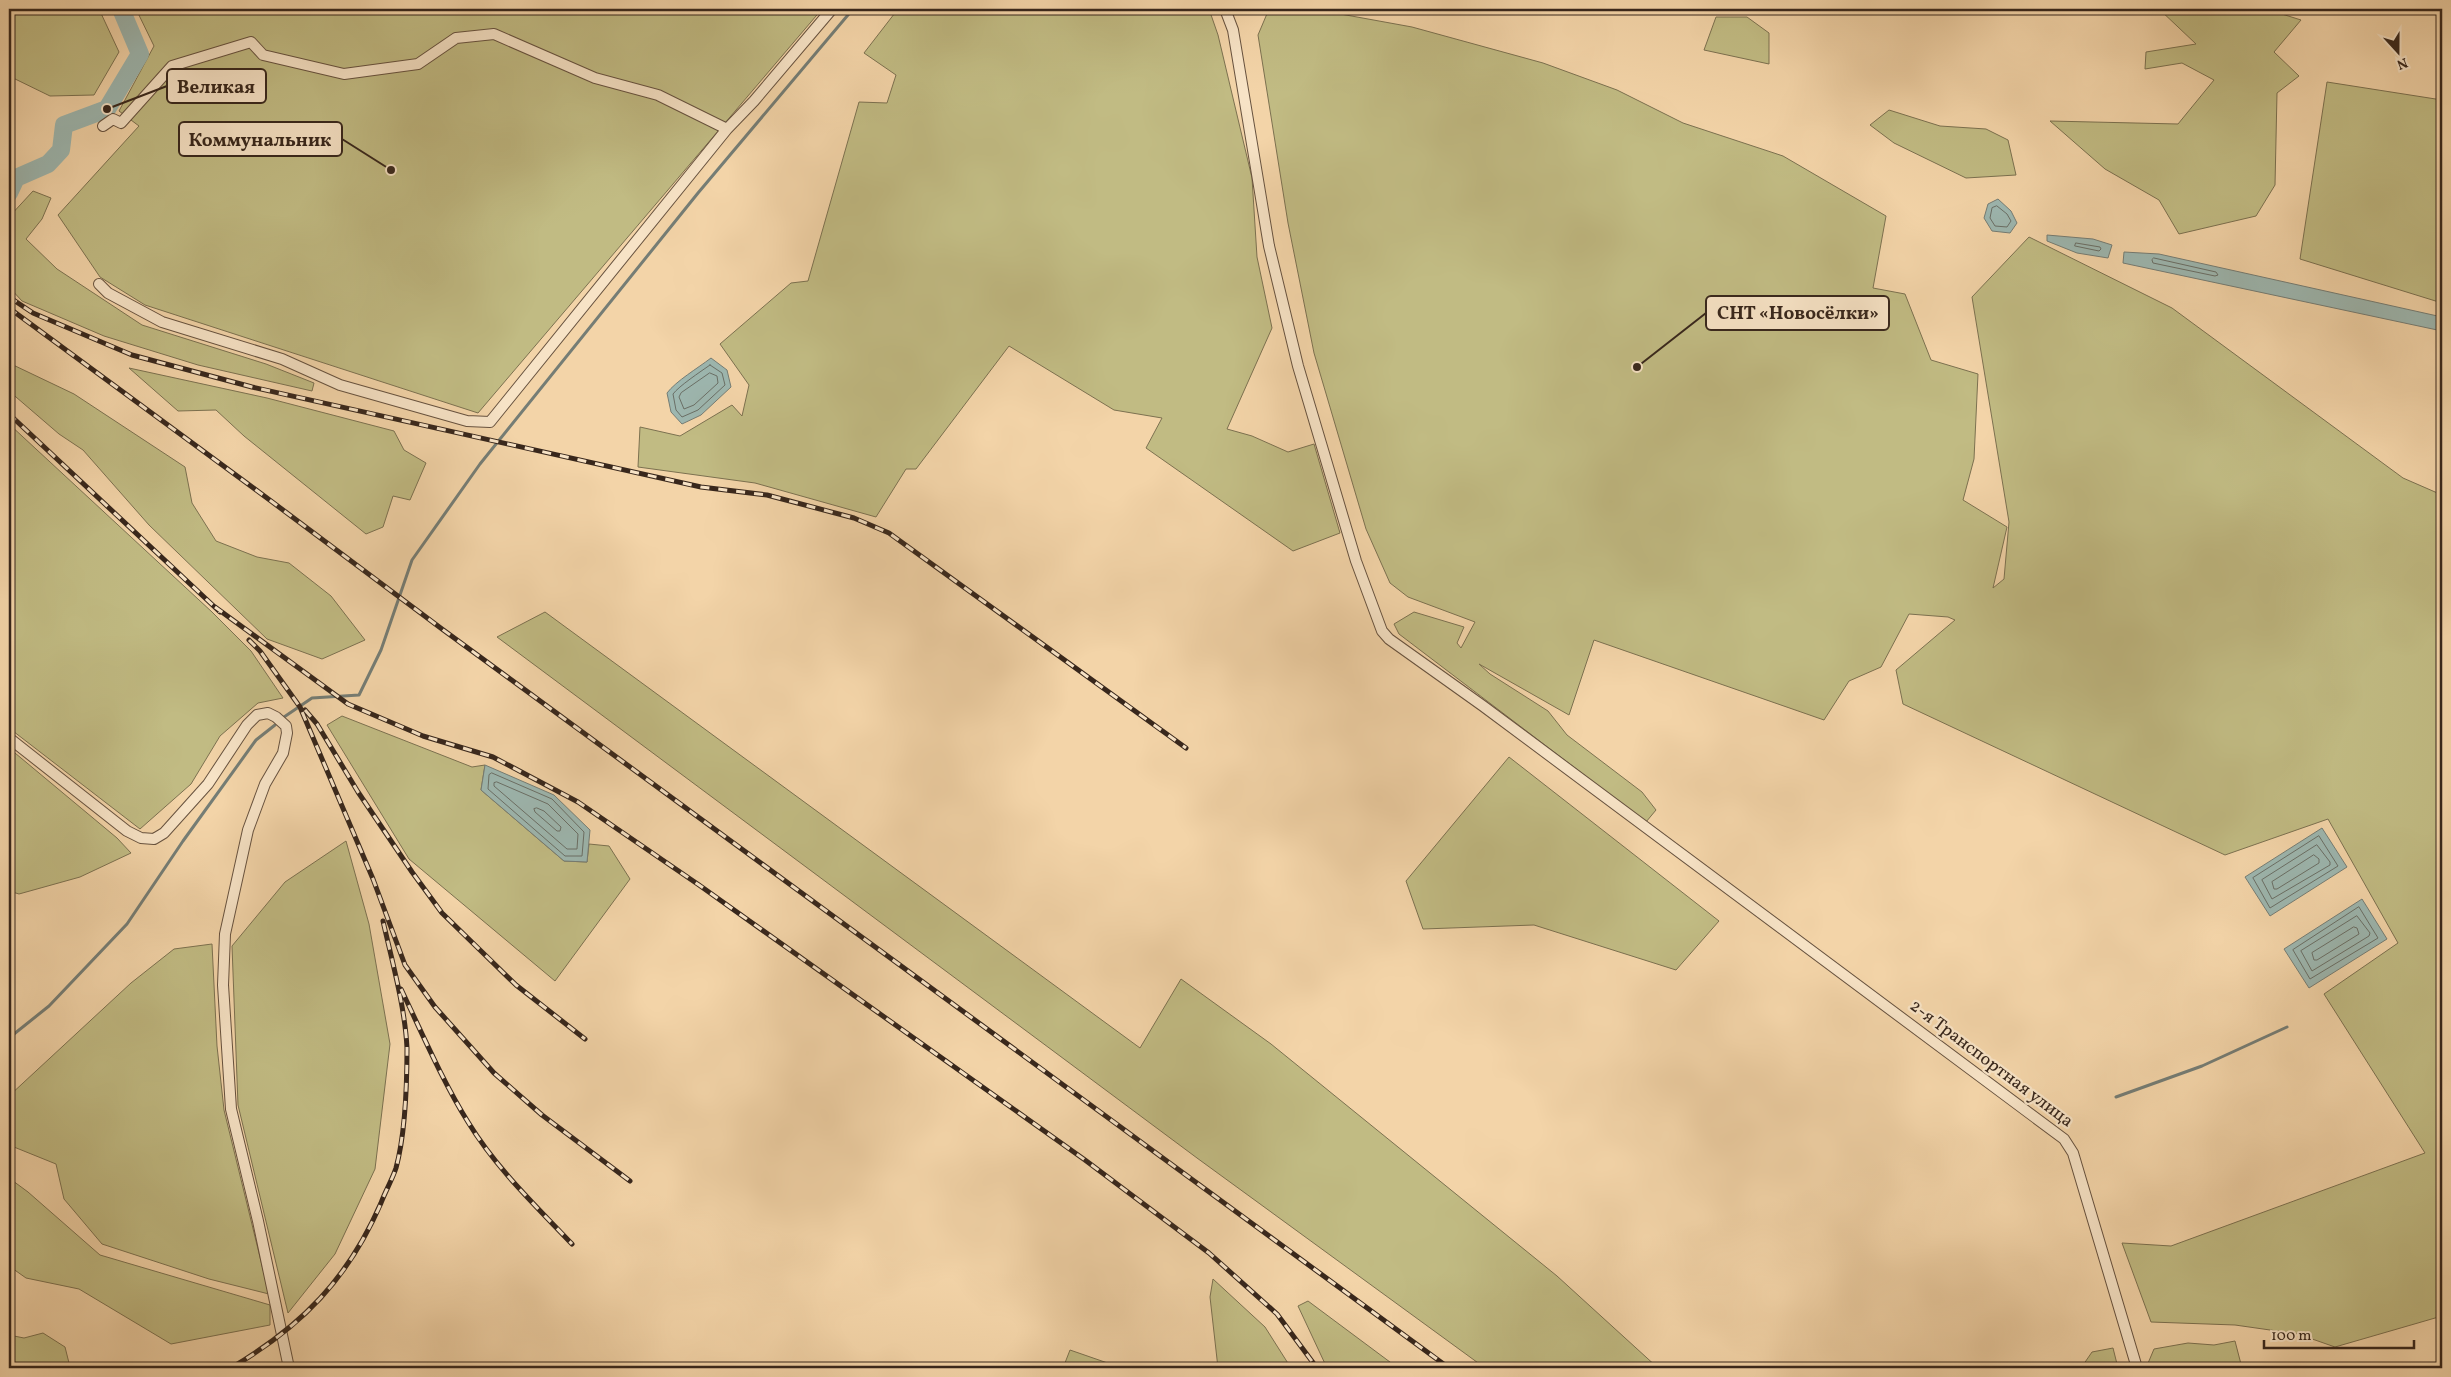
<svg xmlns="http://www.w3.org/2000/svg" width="2451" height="1377" font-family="Vollkorn,serif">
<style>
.green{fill:#c1bb83;stroke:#7c7150}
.water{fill:#9db7b0;stroke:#757d75}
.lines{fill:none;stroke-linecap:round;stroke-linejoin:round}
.shore{stroke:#6a6f66;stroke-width:1}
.stream{stroke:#757d75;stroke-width:3}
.river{stroke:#9db7b0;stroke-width:18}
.minor-casing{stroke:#67523f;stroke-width:12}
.minor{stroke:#f7e3c6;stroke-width:10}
.rail-casing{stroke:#38271c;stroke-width:5}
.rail{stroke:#f7e3c6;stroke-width:3;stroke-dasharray:9;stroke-linecap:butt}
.labels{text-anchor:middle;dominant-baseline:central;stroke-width:4.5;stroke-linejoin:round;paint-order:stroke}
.street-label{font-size:18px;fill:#38271c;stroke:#f7e3c6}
.leader{fill:none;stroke:#38271c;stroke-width:2}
.callout-dot{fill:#38271c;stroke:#f7e3c6;stroke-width:2}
.callout{fill:#f7e3c6;stroke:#38271c;stroke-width:2}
.callout-label{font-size:19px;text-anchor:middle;font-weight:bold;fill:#38271c}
</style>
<rect width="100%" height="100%" fill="#f3d4a8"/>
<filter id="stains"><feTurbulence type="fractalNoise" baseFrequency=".004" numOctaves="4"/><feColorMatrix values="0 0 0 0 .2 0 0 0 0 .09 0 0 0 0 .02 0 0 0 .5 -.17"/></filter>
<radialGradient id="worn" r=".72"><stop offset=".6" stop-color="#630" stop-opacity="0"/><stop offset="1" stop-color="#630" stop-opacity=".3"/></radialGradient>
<!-- green -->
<path class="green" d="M9,9h90l20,43 -25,43 -44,1 -41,-20z
M136,9h223l1,4 18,-4h444l-344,404 -333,-108 -45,-28 -42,-62 81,-89 -20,-15 35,-65z
M898,9h311l9,26 34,143 5,79 15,71 -45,101 25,7 36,16 26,-8 26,89 -47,18 -147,-103 16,-30 -48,-8 -105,-64 -93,123h-10l-30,48 -121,-34 -117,-16 2,-40 40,9 52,-31 10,11 7,-31 -29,-41 71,-61 17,-2 51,-179 28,1 9,-28 -32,-22z
M1269,9h44l99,18 131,36 74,27 66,33 100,33 103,60 -13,72 32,6 26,66 47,14 -4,85 -11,41 44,27 -14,61 11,-9 5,-57 -37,-225 57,-60 143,71 231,170 39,17v821l-107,31 -37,-13 -63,-9 -84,-3 -29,-79 49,3 254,-93 -101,-159 74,-51 -70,-124 -103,36 -322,-151 -7,-34 59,-50 -7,-3 -39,-3 -28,53 -32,14 -25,39 -230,-80 -25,75 -90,-51 11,10 58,37 19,24 75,57 14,18 -10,12 -247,-188 -5,-10 20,-12 50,15 -7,16 4,5 14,-26 -67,-25 -18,-14 -24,-54 -52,-176 -26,-130 -30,-188z
M2159,9h107l35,11 -27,32 25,24 -22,17 -2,92 -19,31 -77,18 -20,-34 -54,-31 -55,-48 128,3 36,-44 -32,-17 -37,6 1,-17 50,-8z
M1716,17h31l22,16v31l-65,-14z
M2327,82l115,18v203l-142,-44z
M1889,110l51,16 46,3 22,11 8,35 -50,3 -72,-35 -24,-18z
M33,191l18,7 -9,21 -16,20 31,30 85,56 124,39 48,19 -2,8 -114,-26 -94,-29 -82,-35 -13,-14v-70z
M9,363l65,31 111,73 7,36 24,38 41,16 32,6 42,33 34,44 -43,19 -55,-20 -118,-114 -66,-75 -24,-16 -50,-43z
M129,368l138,30 127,33 10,19 22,13 -16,37 -17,-4 -10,31 -17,7 -122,-98 -28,-26 -38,1z
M9,424l203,188 39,39 32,47 -25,5 -38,33 -29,48 -51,45 -131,-101z
M545,612l595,436 41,-69 90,65 286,232 101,92h-173l-288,-210 -700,-521z
M342,716l130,51 13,-2 -4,25 83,71 23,1 2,-18 20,2 21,33 -75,102 -146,-122 -82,-134z
M9,748l108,90 14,15 -51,24 -61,17 -10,-3c2,-16 9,-36 0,-49z
M1509,757l210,164 -43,49 -142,-45 -111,4 -17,-48z
M346,841l23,83 21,120 -15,125 -40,85 -47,59 -50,-208 -6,-159 53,-64z
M212,944l5,102 7,64 45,184 -60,-15 -107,-35 -38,-45 -8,-35 -47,-19v-49l122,-113 43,-34z
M9,1178l19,14 72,63 170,50v20l-99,19 -92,-55 -53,-11 -17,-12z
M1213,1279l52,48 26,41h-73l-8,-71z
M1308,1301l90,67h-71l-29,-62z
M43,1333l22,14 5,20 -61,1v-33l15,3z
M2235,1341l7,27h-96l8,-19 34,-6 26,2z
M2113,1348l5,20h-37l11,-16z
M1070,1350l52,18h-59z"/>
<!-- water -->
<path class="water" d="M1998,199l13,12 6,12 -7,10 -18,-2 -8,-13 4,-14z
M2047,235l46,4 19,6 -4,13 -31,-5 -30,-12z
M2124,252l35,2 283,63v14l-319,-68z
M711,358l16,12 4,17 -30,28 -19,9 -11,-12 -4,-19c9,-12 31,-25 44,-35z
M485,765l69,30 36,35 -3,32 -23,-1 -83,-71z
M2322,828l25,39 -77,49 -25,-39z
M2362,899l25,40 -78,49 -25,-39z"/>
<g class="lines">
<!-- shore -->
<path class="shore" d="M1997,206l10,8 4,7 -4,6 -12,-1 -5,-8 2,-10z
M2076,243l24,4 1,2 -2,2 -24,-5z
M2154,258l62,14 2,3 -3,1 -62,-13 -1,-3z
M710,365l12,8 3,12 -27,25 -16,7 -6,-7 -3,-16c6,-8 27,-22 37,-29z
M710,373l7,3 1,7 -24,22 -10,4 -5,-12 2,-4z
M492,773l60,26 32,33 -2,24h-17l-77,-67 1,-14z
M497,782l51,22 30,30 -1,15h-10l-73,-63v-3z
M537,808l7,3 17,16 -1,4h-3l-22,-19 -1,-3z
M2319,836l19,30 -68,42 -17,-30z
M2317,845l13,17v3l-58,34 -10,-19z
M2314,855l5,4v4l-42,26h-3l-2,-7z
M2359,907l19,31 -68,41 -17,-29z
M2357,916l13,17 -1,3 -57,35 -11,-20z
M2354,927l3,1 2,6 -42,26h-3l-2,-7z"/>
<!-- stream -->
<path class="stream" d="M284,717l28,-19 47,-3 22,-45 31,-90 68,-96 218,-271 155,-184
M9,1038l40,-32 78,-82 56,-83 73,-101 19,-15
M2116,1097l86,-31 85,-39"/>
<!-- river -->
<path class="river" d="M9,193l7,-15 32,-14 13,-14 3,-25 43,-16 33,-55 -19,-45"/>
<!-- minor casing -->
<g class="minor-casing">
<path id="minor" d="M1225,9l8,21 36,216 29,120 58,195 26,70 7,8 94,67 581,433 9,14 64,215
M103,126l10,-7 8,4 51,-57 79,-24 12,13 81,19 74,-10 38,-26 38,-4 101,44 63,17 69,34
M99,284l9,9 54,29 120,37 58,26 127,36 23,1 237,-293 27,-28 78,-92
M9,738l118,93 14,7 13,1 10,-6 44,-49 39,-59 10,-10 11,-2 8,4 10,9 1,7 -4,20 -18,31 -17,46 -23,104 -2,51 8,124 27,112 31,147"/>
</g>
<!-- minor -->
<use href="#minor" class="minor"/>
<!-- rail casing -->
<g class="rail-casing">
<path id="rail" d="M9,297l24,16 99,42 120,32 449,100 66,8 87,23 35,15 297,215
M9,308l262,193 171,128 1007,739
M9,414l211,198
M215,607l133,97 75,32 70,21 85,45 121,83 386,275 124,93 68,61 40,54
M249,640l11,11 40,56 73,172 32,86 30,42 59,66 48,42 88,66
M305,710l12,14 41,68 54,80 30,41 74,72 69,54
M401,989c21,44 41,91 67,133 28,46 67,83 104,122
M231,1368c71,-42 117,-89 150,-165 4,-11 11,-23 15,-35 9,-33 11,-86 11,-120 -2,-41 -15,-87 -24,-127"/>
</g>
<!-- rail -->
<use href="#rail" class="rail"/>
</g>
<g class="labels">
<!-- street labels -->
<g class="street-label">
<text transform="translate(1991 1064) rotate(37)">2-я Транспортная улица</text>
</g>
</g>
<!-- callouts -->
<path class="leader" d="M107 109L167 86M391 170L342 139M1637 367L1706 313"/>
<g class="callout-dot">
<circle cx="107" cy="109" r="5"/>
<circle cx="391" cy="170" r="5"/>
<circle cx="1637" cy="367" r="5"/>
</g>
<g class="callout">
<rect x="167" y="69" width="99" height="34" rx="5"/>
<rect x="179" y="122" width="163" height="34" rx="5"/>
<rect x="1706" y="296" width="183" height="34" rx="5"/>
</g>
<g class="callout-label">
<text x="216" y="93">Великая</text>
<text x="260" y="146">Коммунальник</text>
<text x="1798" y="319">СНТ «Новосёлки»</text>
</g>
<!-- margin -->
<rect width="2451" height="1377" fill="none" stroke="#f3d4a8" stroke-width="30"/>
<rect x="10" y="10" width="2431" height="1357" fill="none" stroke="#38271c" stroke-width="2.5"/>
<rect x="15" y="15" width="2421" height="1347" fill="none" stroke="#38271c"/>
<!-- north arrow -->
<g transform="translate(2398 52) rotate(159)" stroke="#f7e3c6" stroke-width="4" paint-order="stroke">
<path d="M0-4L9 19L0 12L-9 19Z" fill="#38271c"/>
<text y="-8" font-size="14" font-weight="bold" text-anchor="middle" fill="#38271c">N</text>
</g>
<!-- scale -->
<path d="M2264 1340v8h150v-8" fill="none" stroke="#38271c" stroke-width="2.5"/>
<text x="2271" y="1340" font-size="15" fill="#38271c" stroke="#f7e3c6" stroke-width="4" paint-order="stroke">100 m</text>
<rect width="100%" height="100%" filter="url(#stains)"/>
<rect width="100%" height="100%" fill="url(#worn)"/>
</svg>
